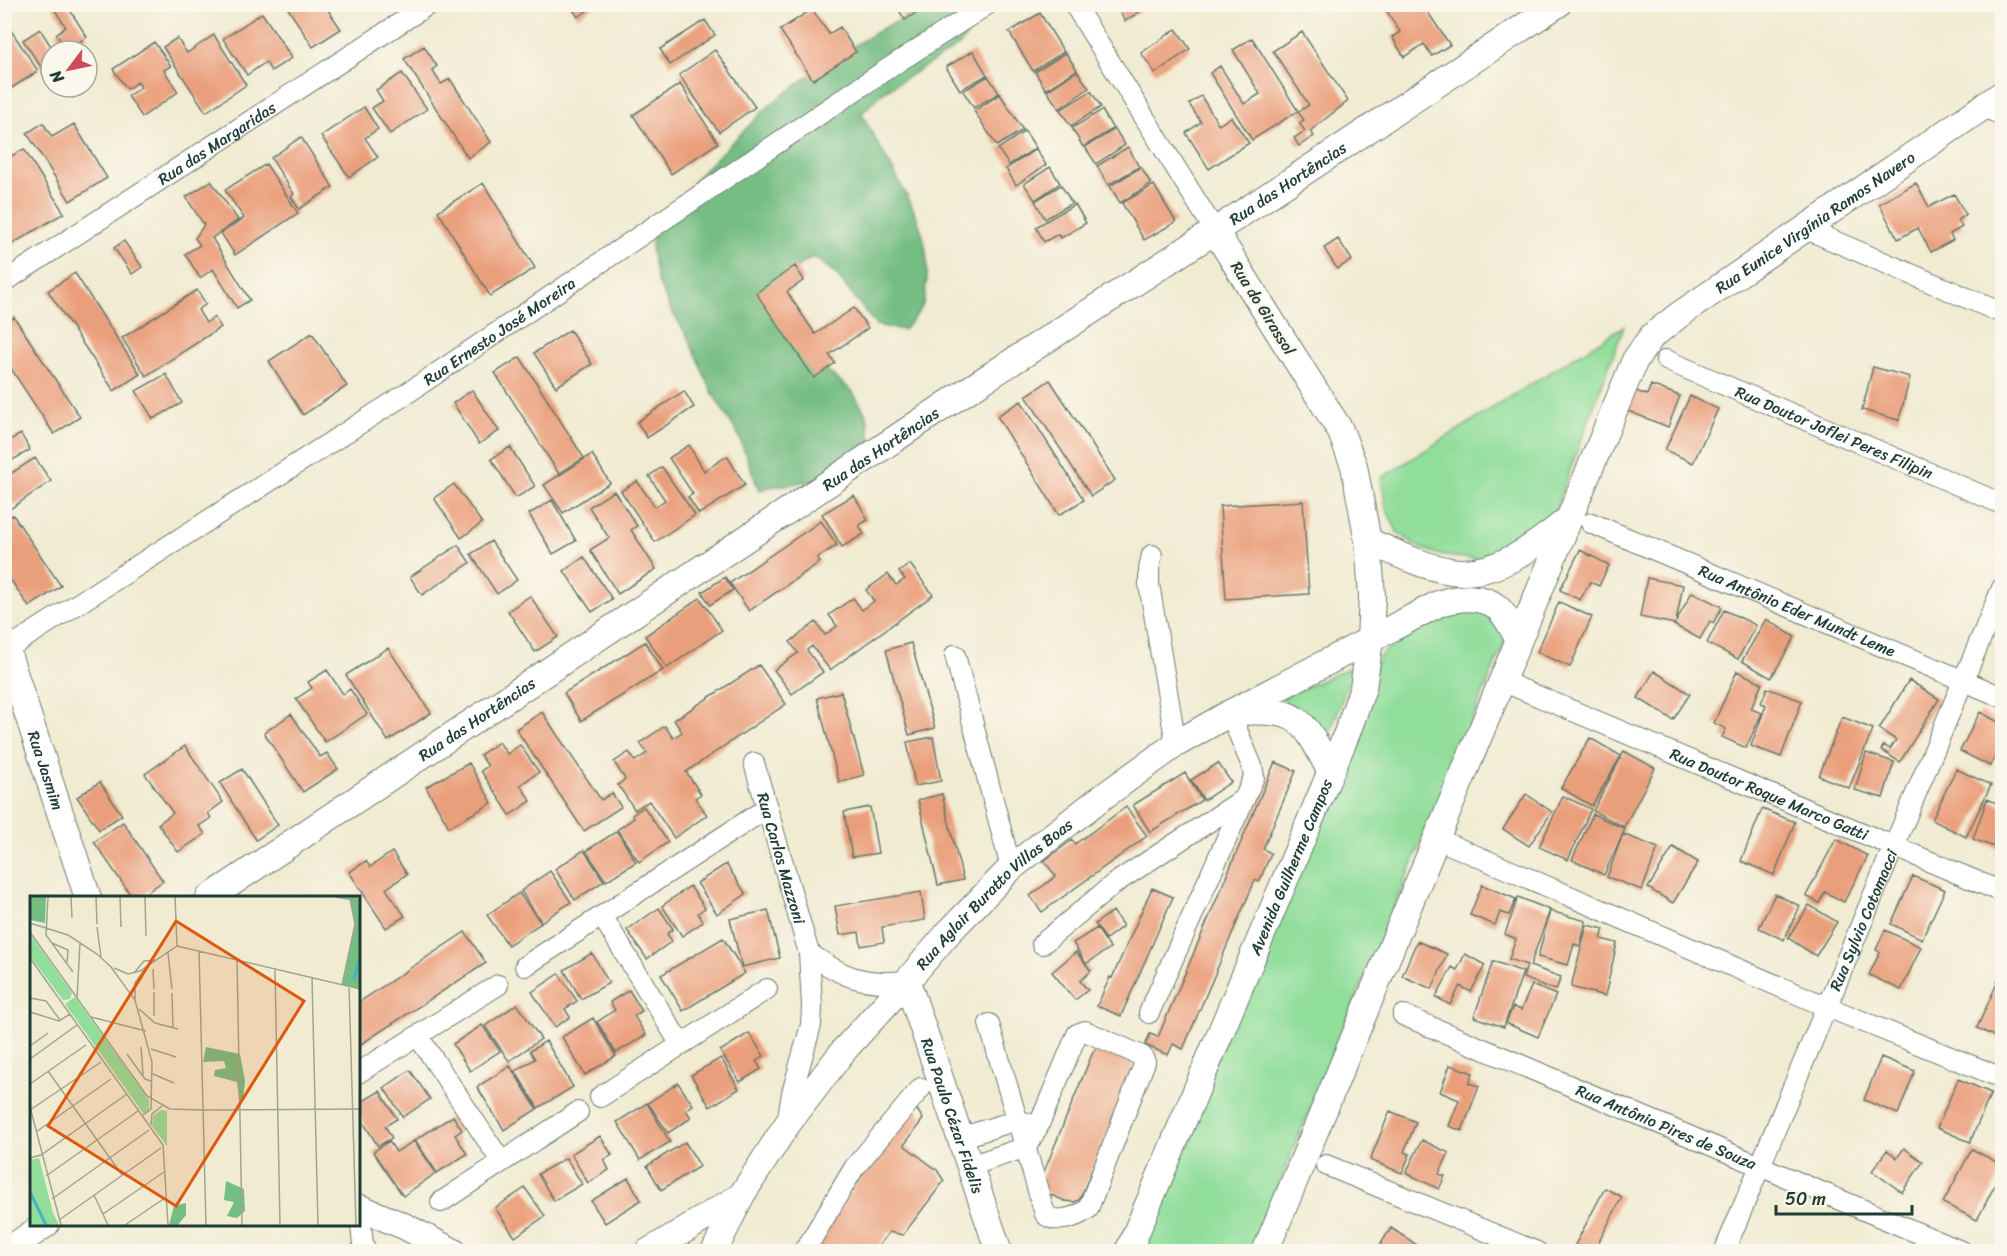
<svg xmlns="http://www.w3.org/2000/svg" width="2007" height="1256" font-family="Sriracha,sans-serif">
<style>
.green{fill:#91de9b;stroke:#588e68;stroke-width:1.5}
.forest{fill:#74bd83;stroke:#4a7d5c;stroke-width:1.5}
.building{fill:#ea9f7b}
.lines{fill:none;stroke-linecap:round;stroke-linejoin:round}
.minor-casing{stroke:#687a6b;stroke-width:22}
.major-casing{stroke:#687a6b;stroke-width:28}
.minor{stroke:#fff;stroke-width:20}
.major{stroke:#fff;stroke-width:26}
.labels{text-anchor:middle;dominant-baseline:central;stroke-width:4.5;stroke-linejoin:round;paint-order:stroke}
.street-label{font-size:16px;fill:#1f3d34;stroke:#fbf7ec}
.inset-river{fill:none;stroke:#46b4c1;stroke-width:3}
.inset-road{fill:none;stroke:#9da593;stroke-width:1.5}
.view{fill:#de580e;fill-opacity:0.15;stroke:#de580e;stroke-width:3}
.inset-edge{fill:none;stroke:#1f3d34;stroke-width:3}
</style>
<rect width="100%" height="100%" fill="#fbf7ec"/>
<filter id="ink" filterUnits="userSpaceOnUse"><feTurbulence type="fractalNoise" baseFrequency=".0167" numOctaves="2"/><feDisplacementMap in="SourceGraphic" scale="12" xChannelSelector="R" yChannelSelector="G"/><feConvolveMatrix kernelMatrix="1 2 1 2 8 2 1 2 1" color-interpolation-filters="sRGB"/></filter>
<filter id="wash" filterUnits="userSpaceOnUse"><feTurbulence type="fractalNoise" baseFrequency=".008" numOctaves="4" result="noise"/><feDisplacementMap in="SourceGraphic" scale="24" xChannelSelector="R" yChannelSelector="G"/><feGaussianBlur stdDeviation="1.35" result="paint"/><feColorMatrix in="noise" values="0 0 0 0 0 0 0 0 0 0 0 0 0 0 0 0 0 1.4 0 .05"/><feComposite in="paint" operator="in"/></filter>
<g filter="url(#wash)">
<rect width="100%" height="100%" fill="#f1ebd2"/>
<!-- green -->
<path class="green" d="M1624,326l-74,197 -54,33 -21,3 -31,-3 -24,-8 -23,-16 -11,-24 -5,-30z
M1466,608l26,3 12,15v17l-253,608 -114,1 242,-595c15,-18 65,-38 87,-49z
M1354,666l-26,72 -47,-40z"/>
<!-- forest -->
<path class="forest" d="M929,5h42l5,18 -16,22 -77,47 -21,21c25,56 74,108 64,173 -1,6 -1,13 -3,18 -3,9 -13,18 -19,26l-28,-5 -41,-52 -22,-16 -25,15 -12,29 49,68 27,22 15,25 5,30 -47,33 -55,8 -11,3 -21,-56 -25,-40 -27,-60 -15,-24 -14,-30 -6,-31 4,-28 23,-18 24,-31 69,-68 56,-42 58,-35 27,-12z"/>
<g id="blocks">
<!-- building -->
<path class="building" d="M51,4h15l21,33 -20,13 -11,-16 10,-7z
M285,4h39l17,25 -28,18z
M569,4h28l-19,13z
M895,4h34l-24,16z
M1115,4h33l1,2 -24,15z
M1369,4l54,1 27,40 -18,11 -8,-12 -20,13 -12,-20 8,-5 -17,-27 -10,6z
M812,9l17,25 11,-7 16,25 -43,28 -33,-50z
M262,13l30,45 -21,13 -5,-9 -19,13 -24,-36z
M1040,13l24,39 -31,19 -24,-39z
M4,20l34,51 -34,22z
M705,20l10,15 -45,30 -10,-16z
M40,29l14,22h-3v19l-6,3 -22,-33z
M1176,29l14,20 -35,24 -14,-20z
M1302,32l46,69 -38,30 4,5 -15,10 -5,-8 11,-7 -6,-8 5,-3 -6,-8 11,-7 -36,-54z
M214,35l32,50 -40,27 -43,-65 14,-9 10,15z
M1252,38l46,73 -46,29 -42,-67 10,-7 24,38 16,-10 -27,-44z
M154,42l17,24 -7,4 14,22 -36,25 -14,-21 13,-9 -3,-5 -11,7 -14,-20z
M424,46l13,20 -5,4 9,14 9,-5 41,63 -23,16 -64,-99z
M715,50l40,57 -36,25 -40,-57z
M973,51l14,24 -27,15 -14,-23z
M1066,53l11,17 -31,20 -11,-18z
M1077,71l12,17 -30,21 -12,-18z
M402,73l25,36 -37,25 -18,-26 11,-7 -7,-11z
M988,76l11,17 -25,15 -11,-17z
M680,84l38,59 -47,31 -38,-59z
M1091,91l10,16 -30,19 -11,-16z
M1000,94l23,36 -26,16 -23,-35z
M1201,96l18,29 12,-8 18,26 -40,26 -23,-36 15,-11 -12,-18z
M364,107l14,22 -13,9 13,19 -29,20 -28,-41z
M1102,110l11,19 -30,18 -11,-19z
M43,123l9,14 22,-13 33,54 -37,23 -43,-68z
M1115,129l10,16 -29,19 -11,-17z
M1025,131l11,17 -27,17 -11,-16z
M301,137l32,50 -34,22 -8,-12 3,-3 -23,-36z
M1128,147l11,20 -31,18 -11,-19z
M24,149l40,64 -60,36v-89z
M1036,149l10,16 -30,20 -10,-16z
M266,164l32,49 -63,42 -14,-22 23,-15 -19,-28z
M1050,167l10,16 -25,17 -11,-16z
M1141,167l10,17 -31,19 -10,-17z
M211,181l27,39 -26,18 38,62 -13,8 -24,-39 -13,9 -15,-24 15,-9 -5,-7 9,-13 -18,-28z
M483,183l52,85 -45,28 -52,-85z
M1916,183l13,24 25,-13 12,21 -8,5 4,7 -12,7 3,6 -22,12 -13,-24 -20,11 -19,-35z
M1061,185l11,18 -27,16 -10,-18z
M1154,185l22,37 -32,18 -22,-37z
M1075,204l11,19 -25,15 -3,-4 -14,8 -8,-15z
M1338,239l14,21 -15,9 -13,-21z
M124,241l18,26 -10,7 -18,-26z
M795,266l9,14 -17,12 28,42 39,-26 14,20 -39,27 6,8 -21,15 -58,-85z
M75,273l65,101 -26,17 -66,-100z
M197,290l9,14 -8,6 8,13 8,-6 7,10 -75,49 -24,-38z
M14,317l66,100 -26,17 -50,-76v-35z
M570,330l22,34 -36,23 -22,-34z
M312,333l35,53 -44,29 -34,-54z
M520,357l64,101 -25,16 -64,-101z
M1873,367l37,10 -11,43 -37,-10z
M166,374l16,29 -29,16 -17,-28z
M1050,380l65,100 -24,16 -65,-100z
M1651,385l29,11 -12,31 -40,-16 8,-20 11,4z
M472,390l27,41 -20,13 -26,-41z
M684,391l10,16 -47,31 -10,-16z
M1690,396l28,13 -25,54 -28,-13z
M1021,401l63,99 -25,15 -62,-99z
M21,434l9,16 -26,15v-22z
M689,445l15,26 23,-15 18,29 -46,29 -11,-17 5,-3 -24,-36z
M510,447l25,39 -19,12 -25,-39z
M592,454l18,29 -47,30 -19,-28z
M35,458l16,23 -47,32v-35z
M662,467l33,48 -40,27 -34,-51 16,-10 18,26 10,-7 -16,-24z
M454,484l28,39 -21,15 -27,-40z
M614,491l23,35 -6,4 25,39 -38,25 -28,-44 19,-12 -20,-31z
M854,495l14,25 -9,5 5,9 -22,13 -20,-33z
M552,500l24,41 -23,13 -24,-40z
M1303,501l6,93 -83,5 -6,-93z
M13,515l48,71 -32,21 -25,-37v-50z
M821,521l16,24 -20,13 3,4 -71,49 -19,-28z
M491,541l26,39 -20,14 -26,-40z
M458,545l12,18 -48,32 -12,-18z
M1580,550l29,15 -10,21 -9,-4 -10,18 -20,-10z
M584,557l28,42 -20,13 -28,-41z
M910,564l23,31 -103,75 -18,-24 -5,4 16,22 -31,22 -18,-24 24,-17 -8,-11 26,-20 9,13 12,-9 -8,-11 24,-17 9,12 12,-9 -8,-11 22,-16 8,11 9,-6 -6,-7z
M725,577l8,13 -23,15 -8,-13z
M1647,578l36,7 -7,37 16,-30 30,15 -9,16 -3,-2 -10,18 -26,-14 1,-1 -35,-7z
M530,596l28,41 -23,15 -27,-41z
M700,598l22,32 -55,38 -22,-32z
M1559,602l33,15 -22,50 -33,-15z
M1724,610l32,15 -18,34 -31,-16z
M1766,619l29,18 -24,41 -29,-17z
M645,642l18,28 -82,51 -17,-28z
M911,643l24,85 -26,7 -23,-85z
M388,648l43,65 -43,28 -42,-66z
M759,665l27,39 -100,68 15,22 -6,4 12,17 -33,23 -25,-37 -14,9 -17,-25 7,-6 -11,-17 15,-10 6,9 12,-8 -7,-10 25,-17 8,12 9,-6 -8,-12z
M327,670l16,24 7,-5 17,25 -42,28 -29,-43 16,-11 -4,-6z
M1654,671l36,23 -17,26 -35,-22z
M1737,671l25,12 -11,26 11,4 -16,35 -24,-11 4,-8 -12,-6z
M1909,680l30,19 -39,63 -19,-12 3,-5 6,4 6,-9 -17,-11z
M1767,688l35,13 -21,56 -30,-11 15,-41 -5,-2z
M841,692l23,83 -25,7 -22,-84z
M542,712l59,88 11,-7 9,14 -37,24 -68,-102z
M1980,712l22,12v19l-12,23 -30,-15z
M291,714l29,43 7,-4 11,16 -35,23 -39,-59z
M1842,717l31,12 -24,59 -30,-12z
M933,737l8,44 -26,5 -8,-44z
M1590,738l31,18 -29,50 -31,-18z
M499,742l8,12 13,-9 19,27 -19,13 11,16 -21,14 -29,-44 7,-5 -8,-11z
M185,746l38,56 -15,11 3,5 -12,8 6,8 -27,18 -20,-28 15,-11 -28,-39z
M1624,751l31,17 -31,59 -31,-16z
M1866,753l28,9 -11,36 -28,-8z
M1275,762l21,9 -33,78 8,4 -12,29 -4,-2 -72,169 -10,-5 -5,11 -23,-10 5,-11 8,3z
M469,763l23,40 -43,24 -23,-40z
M1218,763l13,19 -27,18 -13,-20z
M242,769l36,56 -22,15 -36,-57z
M1956,769l35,16 -25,52 -34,-17z
M1185,773l17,27 -52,32 -17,-27z
M100,782l22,33 -23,15 -22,-33z
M942,794l21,86 -25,5 -20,-85z
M1526,794l26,18 -23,34 -26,-17z
M1563,796l28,13 -23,51 -29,-13z
M1987,799l15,6v45l-29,-11z
M644,807l24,35 -29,20 -22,-32 17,-12 -2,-3z
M870,807l8,46 -26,4 -8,-45z
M1126,807l21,29 -105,76 -12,-16 26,-20 -12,-15 28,-21 3,4z
M1762,809l33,13 -21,53 -33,-14z
M1593,814l32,15 -21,46 -32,-15z
M123,822l40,59 -23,16h-8l-38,-55z
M617,831l19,31 -30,19 -20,-30z
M1623,834l35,14 -16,42 -35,-13z
M1836,839l32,17 -24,46 -19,-10 -6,11 -13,-7z
M1673,847l25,15 -25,41 -25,-15z
M584,850l20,31 -29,19 -20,-31z
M392,852l15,22 -21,15 19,27 -19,12 -37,-56 17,-11 4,6z
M726,864l20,30 -29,20 -20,-31z
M550,871l21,31 -30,20 -20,-31z
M1913,876l32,14 -23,49 -31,-15z
M1482,885l34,14 -7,16 -9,-3 -5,13 -25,-10z
M690,886l15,22 -7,5 5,9 -21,14 -20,-30z
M1152,888l21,9 -52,119 -24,-10 13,-29 2,1z
M921,892l4,28 -43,7 2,15 -23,4 -2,-14 -19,3 -5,-29z
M519,893l22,30 -33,22 -21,-30z
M1775,894l25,12 -16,34 -25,-12z
M1518,897l32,13 -20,56 31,11 -5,13 -33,-12 4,-13 -18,-6 7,-20 -11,-5z
M1809,905l28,17 -21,34 -28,-18z
M659,908l14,21 -6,5 5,7 -25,18 -20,-29z
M768,910l12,48 -38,9 -12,-48z
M1113,911l10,15 -17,13 -11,-15z
M1550,911l36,10 -6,25 -6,-2 -6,21 -30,-8z
M1587,925l17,4 -3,10 16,4 -12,53 -34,-9z
M1097,928l13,20 -24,16 -13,-21z
M1885,930l36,17 -20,43 -32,-15 11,-23 -4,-2z
M465,932l21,31 -128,83v-43z
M723,938l22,35 -62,38 -22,-36z
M1417,941l30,13 -15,35 -30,-13z
M1076,952l15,19 -11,10 8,9 -13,10 -23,-28z
M592,953l17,30 -28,16 -17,-29z
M1465,954l20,11 -14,27 -11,-6 -10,19 -14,-8 16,-30 5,3z
M1493,961l30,11 -19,55 -30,-10z
M2002,972v68l-25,-12z
M559,974l18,27 -12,8 5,8 -15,10 -23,-35z
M1532,985l24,10 -18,42 -32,-14 7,-16 8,3z
M629,990l13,21 -8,5 12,19 -30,18 -19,-31 18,-12 -5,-8z
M517,1004l24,35 -32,22 -24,-35z
M593,1018l23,38 -31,19 -23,-38z
M482,1025l18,26 -30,20 -17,-27z
M749,1033l15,23 -8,5 5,8 -21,13 -20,-31z
M546,1041l27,46 -35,21 -23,-37 20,-12 -5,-8z
M1099,1045l32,11 3,7 -2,9 -52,127 -5,3 -10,-1 -21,-9 -3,-13 52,-127z
M1881,1057l34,14 -17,43 -34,-14z
M721,1058l18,31 -29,18 -19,-32z
M1450,1065l23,8 -4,10 10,3 -17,45 -13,-5 10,-26 -19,-8z
M510,1066l27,43 -33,21 -27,-43z
M410,1070l20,29 -27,18 -19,-29z
M1958,1079l33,14 -21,49 -33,-14z
M678,1083l15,22 -7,5 5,8 -23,15 -20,-30z
M380,1091l17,28 -12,7 7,12 -14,8 -20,-32v-10z
M911,1100l12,19 -19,26 33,25 7,11 -41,54 -14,-3 -14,19h-63z
M647,1103l23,39 -30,18 -23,-38z
M1390,1111l26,11 -12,30 6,2 -8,19 -32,-13z
M453,1116l9,14 -7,5 12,19 -30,19 -22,-33z
M600,1136l12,19 -8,5 5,10 -21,13 -17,-29z
M1422,1140l27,13 -10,21 6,2 -6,13 -33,-16z
M389,1141l7,11 18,-11 22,32 -33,23 -30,-44z
M685,1142l15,24 -39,24 -14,-24z
M1904,1148l19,14 -21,30 -30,-21 15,-21 10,8z
M1972,1149l30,16v6l-25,49 -34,-17z
M566,1158l16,26 -28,17 -16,-27z
M628,1178l13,22 -36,23 -14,-22z
M525,1188l20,28 -30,21 -20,-29z
M1605,1188l17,9 -28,54h-6l-13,-6z
M1391,1228l26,17 -4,6h-37z"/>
</g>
</g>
<g filter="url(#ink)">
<use href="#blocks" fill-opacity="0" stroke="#687a6b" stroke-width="1.5"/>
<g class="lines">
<!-- minor casing -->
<g class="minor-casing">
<g id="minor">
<path d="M1074,4l141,227"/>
<path d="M1984,107l18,8"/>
<path d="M1806,229l196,84"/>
<path id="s1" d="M4,282l425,-278"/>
<path id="s2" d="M1666,360l336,144"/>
<path id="s3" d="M1591,523l411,174"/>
<path d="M1152,555l-3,14v15l27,160"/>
<path id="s4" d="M7,649l399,-255 475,-321 107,-69"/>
<path d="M955,655l56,213"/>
<path id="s5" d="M1502,681l500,211"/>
<path id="s6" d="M754,763l55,190 3,53 -1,19 -19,68 -5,30"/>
<path d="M1437,839l390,168 175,71"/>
<path d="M602,916l79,129"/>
<path d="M1042,944l73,-61 130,-85"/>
<path d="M809,953c35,25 54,32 98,28"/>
<path d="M525,966l242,-158"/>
<path d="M1149,1013l105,-236 -2,-11 -22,-53"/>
<path id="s7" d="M1403,1015l560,237"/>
<path d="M418,1036l83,125"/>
<path d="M358,1073l140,-88"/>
<path d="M600,1097l167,-108"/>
<path d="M960,1138l57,-18 13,4"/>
<path d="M1326,1165l211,87"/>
<path d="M970,1166l56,-19 12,-20 39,-93 8,-3 57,25 3,6 -57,147c-11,8 -33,16 -43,5l-56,-190"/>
<path d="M441,1202l137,-90"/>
<path d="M359,1207l4,37 4,8"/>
<path d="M804,1252l50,-84 67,-80"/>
<path id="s8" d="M1724,1252l278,-664"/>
</g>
</g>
<!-- major casing -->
<g class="major-casing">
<g id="major">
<path d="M1368,541c26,11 53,25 82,30 44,7 84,-24 116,-50"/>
<path id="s9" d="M4,642l84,256"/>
<path d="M1239,712c62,-3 64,7 91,59"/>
<path id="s10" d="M209,898l750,-502 256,-165 343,-227"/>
<path id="s11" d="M907,981l92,271"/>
<path d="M358,1207l46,19 50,26"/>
<path d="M6,1252l40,-28"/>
<path d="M648,1252l93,-56"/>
<path id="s12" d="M714,1252l27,-56 45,-70 58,-76 63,-69 42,-49 62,-64 86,-67 79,-57 54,-31 208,-109c21,-7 50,-11 65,10 6,7 10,16 15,24"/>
<path id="s13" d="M1128,1252l219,-519 16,-45 7,-48 2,-44 -4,-55 -14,-75 -14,-36 -125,-199"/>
<path id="s14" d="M1265,1252l370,-892 17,-24 27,-21 323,-221"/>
</g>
</g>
<!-- minor -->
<use href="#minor" class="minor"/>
<!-- major -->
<use href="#major" class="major"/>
</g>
</g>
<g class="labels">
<!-- street labels -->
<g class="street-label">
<text stroke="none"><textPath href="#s1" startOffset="254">Rua das Margaridas</textPath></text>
<text stroke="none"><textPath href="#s10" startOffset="1294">Rua das Hortências</textPath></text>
<text stroke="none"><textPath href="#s14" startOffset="1194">Rua Eunice Virgínia Ramos Navero</textPath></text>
<text transform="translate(1263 308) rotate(58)">Rua do Girassol</text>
<text stroke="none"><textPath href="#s4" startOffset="586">Rua Ernesto José Moreira</textPath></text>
<text stroke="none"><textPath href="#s2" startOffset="183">Rua Doutor Joflei Peres Filipin</textPath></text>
<text stroke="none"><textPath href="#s10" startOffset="808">Rua das Hortências</textPath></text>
<text stroke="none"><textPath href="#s3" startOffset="224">Rua Antônio Eder Mundt Leme</textPath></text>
<text stroke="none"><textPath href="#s10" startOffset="322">Rua das Hortências</textPath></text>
<text stroke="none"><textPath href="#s9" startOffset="135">Rua Jasmim</textPath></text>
<text stroke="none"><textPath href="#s5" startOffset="290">Rua Doutor Roque Marco Gatti</textPath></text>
<text stroke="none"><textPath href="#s6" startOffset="99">Rua Carlos Mazzoni</textPath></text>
<text stroke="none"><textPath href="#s13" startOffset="418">Avenida Guilherme Campos</textPath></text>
<text stroke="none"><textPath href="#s12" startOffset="458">Rua Aglair Buratto Villas Boas</textPath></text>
<text stroke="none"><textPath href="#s8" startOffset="360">Rua Sylvio Cotomacci</textPath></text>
<text stroke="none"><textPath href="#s11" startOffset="142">Rua Paulo Cézar Fidelis</textPath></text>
<text stroke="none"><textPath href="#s7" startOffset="286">Rua Antônio Pires de Souza</textPath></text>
</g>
</g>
<!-- overview -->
<g transform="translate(30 896)">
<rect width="330" height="330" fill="#f1ebd2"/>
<path d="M0,38l42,59 -2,6 -7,1 -33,-44zM45,101l74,103v12l-6,1 -78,-109zM131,214l6,1v35l-15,-20 1,-10zM9,262l14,55 6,12h-29v-65z" fill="#91de9b"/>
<path d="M0,1h16l-1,26 -15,-3zM307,1h23v92l-18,-4 13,-61 -5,-25zM176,151l34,7 5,27 -2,19 -4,-1 -2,-17 -23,-6 1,-6 11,-2 -2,-7 -21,1zM196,285l18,8 1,22 -8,7 -10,-2 7,-14 -10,-2zM156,307v12l-8,10h-9l5,-19z" fill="#74bd83"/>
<path class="inset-river" d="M324,83l6,-23M0,296l16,33"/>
<path class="inset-road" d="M18,1l-2,38 27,37M41,1l1,21M66,1l1,27M90,1l1,30M115,1l1,39M145,1l2,49M305,1l25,4M0,27l38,12 29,19 14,13 24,33 17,62 -1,47 -8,6M67,31l4,30M0,36l117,164 23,13 33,1M22,47l16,7 -1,12M147,50l183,43M169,55l7,274M138,57l4,36M0,62l133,187 5,80M207,64l5,265M84,72l14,6 12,-3 37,-25M123,73l1,20M245,73l5,256M104,77l10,-12 12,-1M282,82l6,247M312,89l13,-61 -5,-25M319,90l7,239M124,96v24M142,97l1,34M0,102l16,3 14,19M47,102l3,-55M105,104v-17l9,-13M109,113l16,14 23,6M0,116l29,9 11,-7M61,121l55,14M0,150l18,-13M111,151l2,28M121,153l25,8M97,158l18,25 6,2M0,163l47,-34M18,175l74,104M123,178l21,9M0,188l56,-39M0,211l31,118M0,214l71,-48M173,214l157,-1M121,229l1,-11 10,-8M6,236l75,-53M0,262l11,-3 86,-61M16,280l92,-65M64,299l14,30M22,303l97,-69M73,318l61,-42M29,324l102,-72M95,329l40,-27"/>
<path class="view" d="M146,25l128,80 -128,205 -128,-80z"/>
<rect width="330" height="330" class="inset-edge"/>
</g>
<!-- margin -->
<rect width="2007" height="1256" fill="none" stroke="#fbf7ec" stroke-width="24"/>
<!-- north arrow -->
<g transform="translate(69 69) rotate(238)"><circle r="28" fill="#fbf7ec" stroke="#a3ada2" stroke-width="1.5"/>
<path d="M0-4.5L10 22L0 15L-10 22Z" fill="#d1495b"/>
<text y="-9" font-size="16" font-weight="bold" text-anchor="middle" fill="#1f3d34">N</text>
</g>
<!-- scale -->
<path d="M1776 1205v9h136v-9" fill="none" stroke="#1f3d34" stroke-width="3"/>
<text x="1785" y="1205" font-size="18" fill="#1f3d34" stroke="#fbf7ec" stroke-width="4.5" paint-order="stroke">50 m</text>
</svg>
